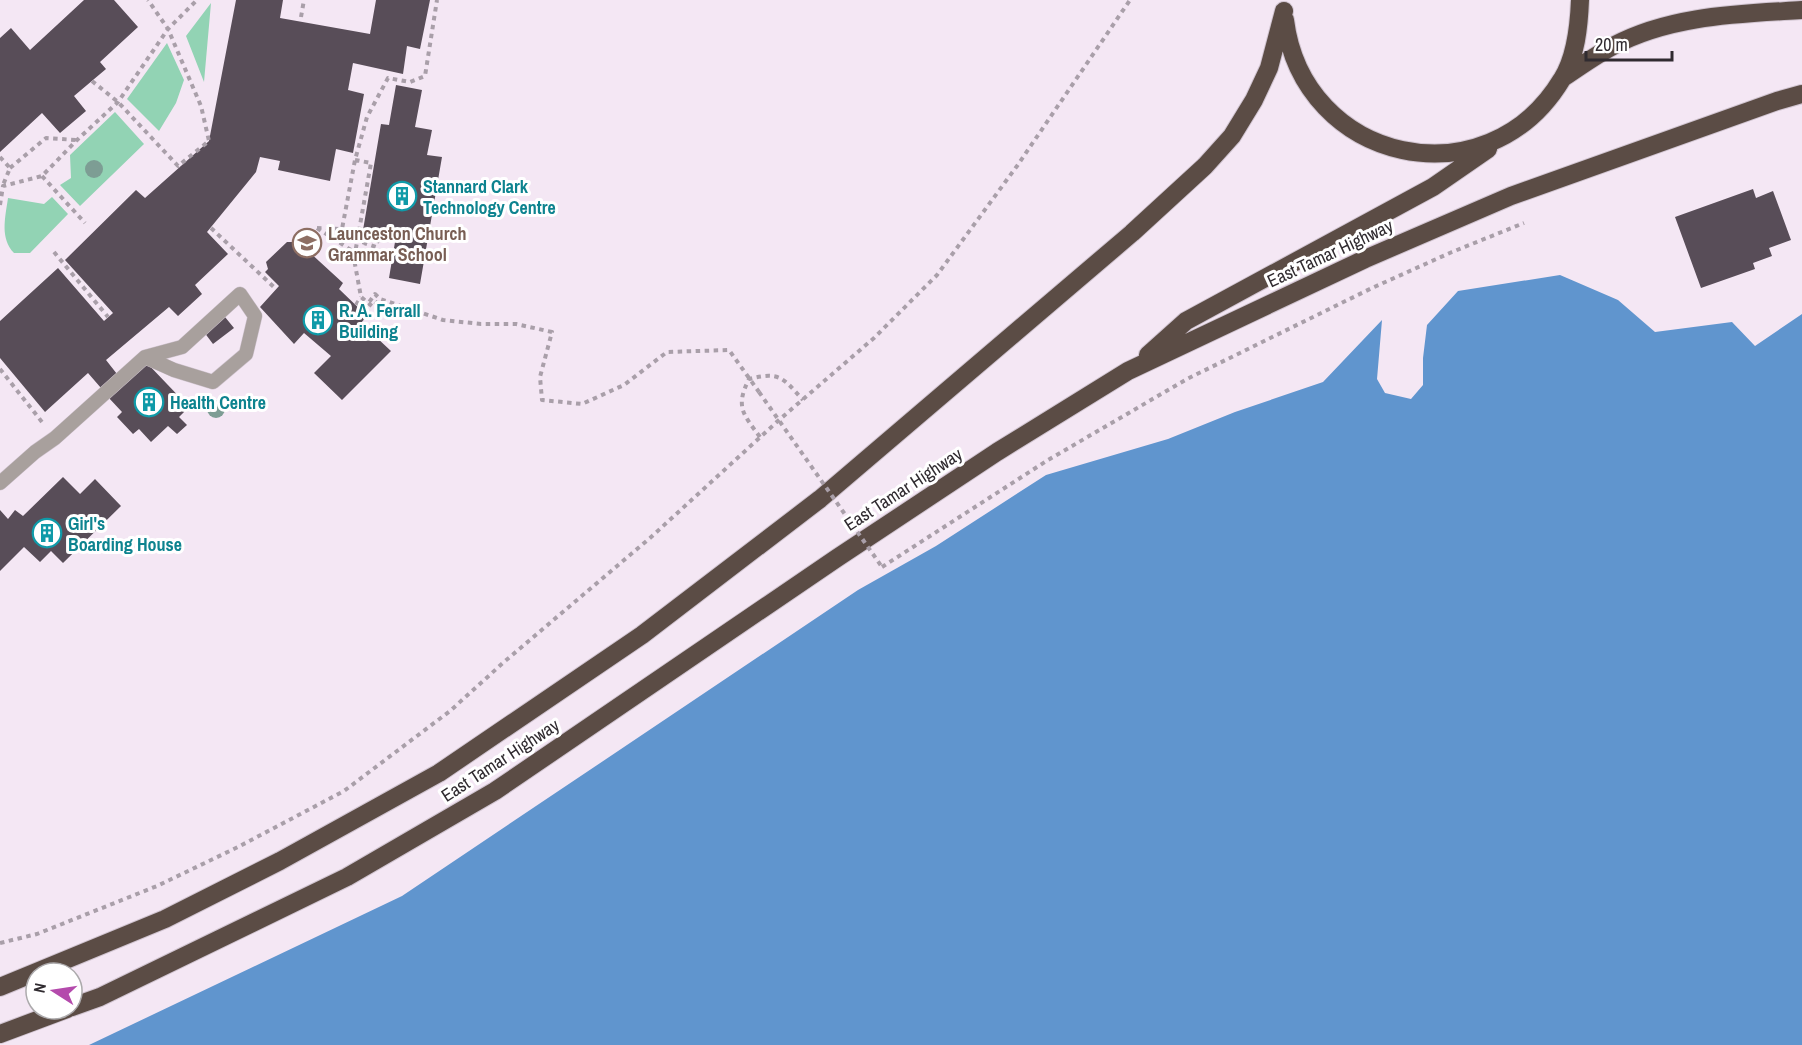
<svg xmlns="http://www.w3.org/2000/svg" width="1802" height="1045" font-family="'Archivo Narrow',sans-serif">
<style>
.green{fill:#92d3b4}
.water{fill:#6095ce}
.building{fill:#584d58}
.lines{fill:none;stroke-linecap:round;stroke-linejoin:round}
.lane-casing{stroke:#d1c5d1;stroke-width:15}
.highway-casing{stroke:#d1c5d1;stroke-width:20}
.path{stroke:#a99fa9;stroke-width:4;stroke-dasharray:4.5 4.5;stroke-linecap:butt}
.lane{stroke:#a8a09d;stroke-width:14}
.highway{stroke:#5b4c45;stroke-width:18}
.path-bridge{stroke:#a99fa9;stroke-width:4;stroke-dasharray:4.5 4.5;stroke-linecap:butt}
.tree{fill:#7d9d94}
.labels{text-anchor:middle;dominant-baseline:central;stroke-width:6;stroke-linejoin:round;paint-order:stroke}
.culture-label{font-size:18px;font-weight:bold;fill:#0d838f;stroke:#fff;text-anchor:start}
.education-label{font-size:18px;font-weight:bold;fill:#785e54;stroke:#fff;text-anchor:start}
.street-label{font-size:18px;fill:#302b30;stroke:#fff}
</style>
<rect width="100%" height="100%" fill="#f4e7f4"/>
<!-- green -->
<path class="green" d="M211,3l-7,79 -18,-46z
M167,43l17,37 -8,23 -17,28 -32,-32z
M115,112l29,32 -64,62 -20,-21 11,-7 -1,-23z
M52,197l16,17 -38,39h-16c-14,-15 -9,-34 -6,-55l36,6z"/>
<!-- water -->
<path class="water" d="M1560,275l58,25 37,32 77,-10 23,24 47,-32v731h-1713l313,-149 456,-306 78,-44 110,-71 122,-36 67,-27 88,-30 59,-62 -5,59 8,14 26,6 12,-14v-27l4,-33 31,-34z"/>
<!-- building -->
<path class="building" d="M84,0h30l24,27 -38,35 6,7 -32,27 12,15 -26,22 -18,-20 -42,39v-114l11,-10 19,22z
M236,0h47l-3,18 90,16 6,-34h54l-10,49 -13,-3 -4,28 -50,-11 -5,27 16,4 -11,59 -17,-4 -6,32 -52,-11 2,-9 -20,-4 -4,15 -49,60 21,22 -33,31 7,9 -24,22 -9,-9 -63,53 11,14 -16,14 -13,-15 -43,39 -45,-54v-37l58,-53 46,53 9,-8 -48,-53 71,-70 9,8 64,-57z
M396,85l26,5 -7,37 17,3 -5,25 15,2 -22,127 -31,-6 6,-36 -33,-6 19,-112 8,1z
M1753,189l3,9 17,-7 18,49 -22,8 3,8 -19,7 2,6 -54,19 -26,-71z
M295,239l48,44 -4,6 28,27 -6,7 30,28 -49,49 -28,-27 17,-17 -27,-23 -10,11 -34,-37 19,-21 -14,-14 3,-3 -2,-7 21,-20h5z
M225,317l9,11 -21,16 -9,-12z
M145,361l44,46 -10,10 8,8 -10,9 -9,-8 -17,16 -12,-13 -6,5 -16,-17 5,-5 -14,-15z
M63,477l17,17 15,-15 26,27 -58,57 -12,-12 -11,11 -16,-15 -24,24v-61l8,9 7,-9 8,6z"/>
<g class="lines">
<!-- lane casing -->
<g class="lane-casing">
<path id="lane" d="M0,483l35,-31 20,-14 90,-81 37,-10 58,-53 15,22 -9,38 -33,28 -39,-12 -29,-13"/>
</g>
<!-- highway casing -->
<g class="highway-casing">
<path id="highway" d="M1285,20c18,143 202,184 277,59 14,-22 17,-53 18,-79
M1563,78c16,-11 33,-23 50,-32 58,-31 126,-32 189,-36
M1148,355l38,-34 247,-134 55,-38
M0,987l165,-68 115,-58 159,-88 203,-138 178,-136 312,-266 73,-67 27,-30 22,-36 15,-32 15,-57
M72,1007l28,-10 247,-120 148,-86 342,-233 160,-106 131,-81 237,-112 146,-63 266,-95 25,-7
M0,1034l67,-25"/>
</g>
<!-- path -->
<path class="path" d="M301,17l3,-17
M92,81l26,21 60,64 31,-25 -8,-35 -33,-77 -20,-29
M0,157l10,11 -7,17
M355,160l16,3 -17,96 7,38 12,10 7,-8
M10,168l36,-30 30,2
M42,176l43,47
M0,205l3,-19 39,-10 35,-36 41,-38 50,-73 29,-29
M211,228l65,61
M317,228l25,1 13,-69 12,-43 21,-39 22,4 15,-6 12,-76
M317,228l37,24
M54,252l54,65
M355,260l9,2v-19l12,4 2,-8
M356,305l5,-8
M364,309l11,-15 5,5 63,21 38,4h35l36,8 -12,45 2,23 40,4 42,-19 43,-33 62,-2 30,42
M0,369l42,53
M760,437c-17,-23 -25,-30 -11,-58 31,-8 34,-1 54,21
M882,567l166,-107 139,-81 185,-91 80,-36 72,-29
M0,943l37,-9 120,-48 81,-39 106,-56 106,-80 54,-49 146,-124 129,-118 95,-82 63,-63 80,-109 113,-166"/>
<!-- lane -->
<use href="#lane" class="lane"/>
<!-- highway -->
<use href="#highway" class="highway"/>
<!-- path-bridge -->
<path class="path-bridge" d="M759,392l123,175"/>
</g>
<!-- trees -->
<g class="tree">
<circle cx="94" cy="169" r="9"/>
<circle cx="216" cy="409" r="9"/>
</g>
<!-- icons -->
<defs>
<g id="building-ring" transform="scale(1.5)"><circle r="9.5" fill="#fff" stroke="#0f9aa8" stroke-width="1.5"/><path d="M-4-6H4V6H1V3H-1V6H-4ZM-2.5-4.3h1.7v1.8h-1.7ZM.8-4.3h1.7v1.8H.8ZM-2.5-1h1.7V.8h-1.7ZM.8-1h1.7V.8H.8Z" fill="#0f9aa8"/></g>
<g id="school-ring" transform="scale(1.5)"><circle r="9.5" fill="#fff" stroke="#8d6e63" stroke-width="1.5"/><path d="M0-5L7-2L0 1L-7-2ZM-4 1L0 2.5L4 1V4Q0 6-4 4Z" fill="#8d6e63"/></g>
</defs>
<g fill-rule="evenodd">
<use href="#building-ring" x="402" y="196"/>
<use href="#school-ring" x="307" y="243"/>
<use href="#building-ring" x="318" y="320"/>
<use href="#building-ring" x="149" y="402"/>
<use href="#building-ring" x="47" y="533"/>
</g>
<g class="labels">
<!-- culture labels -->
<g class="culture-label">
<text x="423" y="186">Stannard Clark<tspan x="423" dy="21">Technology Centre</tspan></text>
<text x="339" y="310">R. A. Ferrall<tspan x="339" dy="21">Building</tspan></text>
<text x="170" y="402">Health Centre</text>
<text x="68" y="523">Girl's<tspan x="68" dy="21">Boarding House</tspan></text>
</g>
<!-- education labels -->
<g class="education-label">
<text x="328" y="233">Launceston Church<tspan x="328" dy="21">Grammar School</tspan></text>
</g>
<!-- street labels -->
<g class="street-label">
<text transform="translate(1330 253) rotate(-25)">East Tamar Highway</text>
<text transform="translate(903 489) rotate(-33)">East Tamar Highway</text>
<text transform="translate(500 760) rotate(-33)">East Tamar Highway</text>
</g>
</g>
<!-- north arrow -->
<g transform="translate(54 991) rotate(282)"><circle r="28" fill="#ffffff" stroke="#acaaac" stroke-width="1.5"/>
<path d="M0-4.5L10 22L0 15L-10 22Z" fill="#b44aac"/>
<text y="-9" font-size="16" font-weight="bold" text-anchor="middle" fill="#302b30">N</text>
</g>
<!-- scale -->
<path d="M1586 51v9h86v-9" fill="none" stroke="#302b30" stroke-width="3"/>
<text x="1595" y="51" font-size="18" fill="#302b30" stroke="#ffffff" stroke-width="4.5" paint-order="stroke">20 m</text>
</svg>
